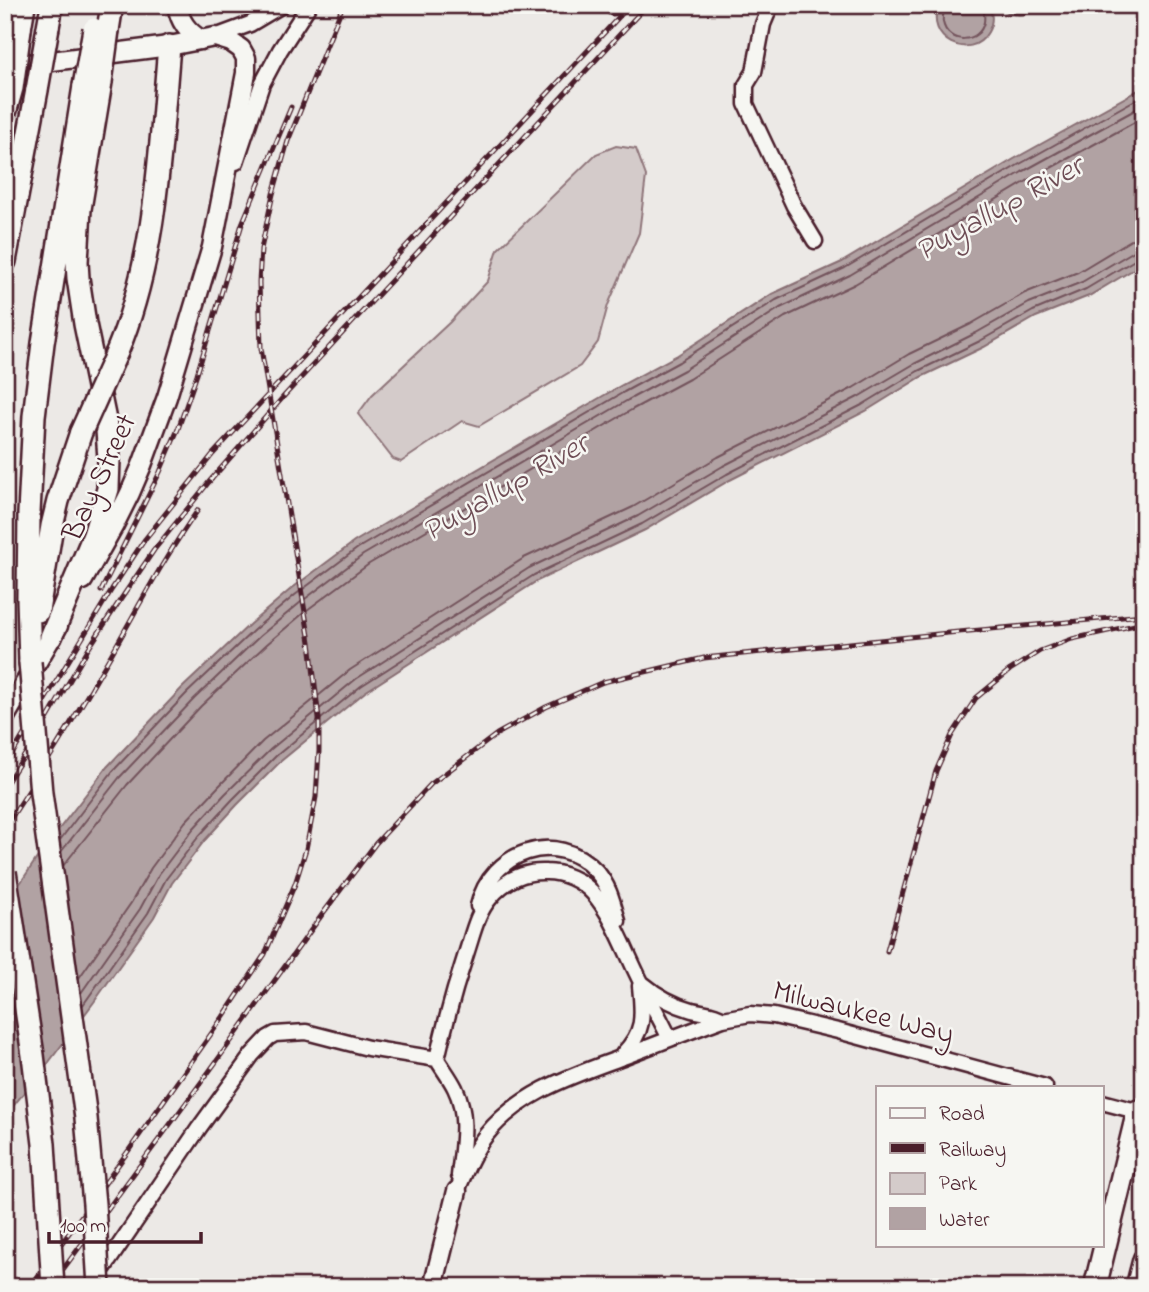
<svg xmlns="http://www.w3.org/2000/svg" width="1149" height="1292" font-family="'Indie Flower',sans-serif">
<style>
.green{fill:#d4cbca;stroke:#8f757a;stroke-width:2}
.water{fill:#b1a2a3;stroke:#886e73;stroke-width:2}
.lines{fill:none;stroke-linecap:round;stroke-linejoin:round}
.shore{stroke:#73535b;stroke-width:2}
.minor-casing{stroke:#4a1f2b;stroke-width:19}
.major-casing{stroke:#4a1f2b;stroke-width:23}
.highway-casing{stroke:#4a1f2b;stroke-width:26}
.minor{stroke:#f6f6f2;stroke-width:14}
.major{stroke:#f6f6f2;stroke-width:18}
.highway{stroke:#f6f6f2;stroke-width:21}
.rail-casing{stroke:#4a1f2b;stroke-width:5}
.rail{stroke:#f6f6f2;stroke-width:2.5;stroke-dasharray:8;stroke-linecap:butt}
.highway-bridge-casing{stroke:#4a1f2b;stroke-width:26;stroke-linecap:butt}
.highway-bridge{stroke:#f6f6f2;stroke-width:21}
.labels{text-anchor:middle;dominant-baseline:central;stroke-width:5;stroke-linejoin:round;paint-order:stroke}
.street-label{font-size:30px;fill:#4a1f2b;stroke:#f6f6f2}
.water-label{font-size:32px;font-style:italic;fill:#6e4d55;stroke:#f6f6f2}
</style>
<rect width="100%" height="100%" fill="#ece9e6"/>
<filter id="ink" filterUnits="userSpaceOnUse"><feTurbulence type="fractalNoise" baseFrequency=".0143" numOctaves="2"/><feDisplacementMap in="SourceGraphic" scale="14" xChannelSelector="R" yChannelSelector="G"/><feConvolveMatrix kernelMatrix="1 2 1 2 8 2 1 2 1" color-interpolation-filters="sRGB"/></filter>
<g filter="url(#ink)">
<!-- green -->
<path class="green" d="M616,146l20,3 10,27 -7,57 -31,72 -10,37 -18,24 -101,60 -17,-5 -61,41 -8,-3 -35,-45 14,-19 78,-73 38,-41 10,-32 98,-95z"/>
<!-- water -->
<path class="water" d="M939,5h50c4,9 4,18 -1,27 -17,31 -65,7 -49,-27z
M998,5h43c-14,13 -30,13 -43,0z
M1144,87v176l-55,33 -53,21 -52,30 -63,30 -55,34 -136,69 -85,50 -108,51 -172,111 -84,69 -44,44 -32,35 -33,43 -18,34 -60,85 -48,64 -41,50v-210l34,-51 68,-88 75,-79 68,-64 41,-35 63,-47 35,-21 231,-135 56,-30 96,-62 70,-32 172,-103z"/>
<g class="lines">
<!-- shore -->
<path class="shore" d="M945,5c-1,6 -3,12 -2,17 4,23 37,22 41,0 1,-5 0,-11 -1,-17
M60,840l52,-68 75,-79 68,-64 40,-34 63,-47 266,-156 55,-30 97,-62 69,-32 173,-103 126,-70
M61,852l58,-74 75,-79 66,-63 41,-34 62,-47 265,-155 56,-30 96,-62 70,-33 172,-103 122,-67
M63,866l64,-81 74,-79 66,-62 40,-34 62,-46 264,-155 56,-30 96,-62 70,-33 172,-103 117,-64
M79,978l52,-75 20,-35 34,-46 33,-35 45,-46 87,-71 174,-112 109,-51 85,-50 135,-69 56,-34 62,-30 54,-31 53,-21 53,-32 13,-2
M81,993l59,-84 19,-35 34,-45 32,-35 46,-45 85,-70 173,-111 109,-52 85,-50 135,-69 56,-33 62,-31 53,-30 53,-21 52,-31 10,-2
M83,1005l65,-92 18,-34 33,-43 33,-36 44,-44 85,-70 173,-111 108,-51 85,-50 135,-69 56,-34 62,-30 53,-30 53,-22 52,-31h6"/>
<!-- minor casing -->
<g class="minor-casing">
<path id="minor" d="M611,5l2,2
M771,5l-8,19 -9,48 -8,13v19l48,102 21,35
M215,37l35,-13 32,-19
M236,162l26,-78 18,-34 29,-45
M478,906c12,-54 79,-78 118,-35 13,14 17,32 22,50
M643,984c13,11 31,21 49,26 11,3 21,2 31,9
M623,1054c22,-23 20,-38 17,-68
M1102,1102l42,11
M459,1176c3,-29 10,-60 -4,-88 -5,-10 -12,-19 -18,-29 8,-36 18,-72 30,-108 6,-18 10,-38 23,-53 14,-17 33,-27 56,-26 17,0 35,8 47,21 20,22 34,62 48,89 9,19 20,38 29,57
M457,1191c8,-19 16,-39 29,-56 34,-43 88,-60 137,-78 34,-13 67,-26 100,-38l27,-5 24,2 64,15 207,56
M97,1278l102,-150 53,-73 16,-17 7,-4 31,-2 62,16 69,11"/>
</g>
<!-- major casing -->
<g class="major-casing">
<path id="major" d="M177,5c3,17 10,26 24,35
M5,67l164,-21 46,-9 16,5 10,7 5,9v15l-34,174 -45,150 -25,68 -12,28 -16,32 -31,55
M5,717l53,-91
M433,1287l24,-96"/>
</g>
<!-- highway casing -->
<g class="highway-casing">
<path id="highway" d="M48,27l4,-22
M20,29l4,-24
M108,30l4,-25
M5,261l32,-171
M117,352c40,-96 43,-203 52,-306
M38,611l14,-85 6,-25 23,-69
M51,637l43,-102 14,-46 1,-30 -2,-29 -22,-106 -7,-46 -1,-16 3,-53 21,-127
M30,662l-2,-64 1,-85 5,-97 9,-73 41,-257
M1095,1287l43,-176
M1137,1287l7,-27"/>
</g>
<!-- minor -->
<use href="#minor" class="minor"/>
<!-- major -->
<use href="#major" class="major"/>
<!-- highway -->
<use href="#highway" class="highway"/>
<!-- rail casing -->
<g class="rail-casing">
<path id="rail" d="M101,591l59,-119 18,-43 19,-55 45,-150 49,-117
M5,766l107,-177 33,-50 68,-85 417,-449
M5,785l33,-50 50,-86 33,-50 33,-49 55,-68 76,-87 362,-390
M5,827c38,-57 73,-115 107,-174 28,-49 53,-97 86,-143
M887,951l49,-180 16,-36 24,-37 34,-28 30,-19 32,-12 72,-16
M30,1287l99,-137 94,-133 42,-63 30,-70 11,-35 10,-52 3,-46v-32l-9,-77 -49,-294 -2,-66 2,-33 12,-55 15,-53 55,-136
M50,1287l158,-214 116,-161 52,-69 55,-59 66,-50 49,-27 57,-25 101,-24 244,-25 196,-18"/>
</g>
<!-- rail -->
<use href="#rail" class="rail"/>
<!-- highway-bridge casing -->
<g class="highway-bridge-casing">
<path id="highway-bridge" d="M101,82l7,-52
M84,86l10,-57
M37,90l11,-63
M5,113l7,-25 8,-59
M81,432l36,-80
M30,662l11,131 45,325 8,86 5,83
M5,872l28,183 11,89 9,143"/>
</g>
<!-- highway-bridge -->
<use href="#highway-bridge" class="highway-bridge"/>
</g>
</g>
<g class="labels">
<!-- street labels -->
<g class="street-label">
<text transform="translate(101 478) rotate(-65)">Bay Street</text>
<text transform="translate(863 1014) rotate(14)">Milwaukee Way</text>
</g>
<!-- water labels -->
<g class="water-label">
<text transform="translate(1000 210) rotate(-29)">Puyallup River</text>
<text transform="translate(506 489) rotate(-30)">Puyallup River</text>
</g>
</g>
<!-- margin -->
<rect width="1149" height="1292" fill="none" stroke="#f6f6f2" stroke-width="28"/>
<rect x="14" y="14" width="1121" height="1264" fill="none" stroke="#4a1f2b" stroke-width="2.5" filter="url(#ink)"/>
<!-- legend -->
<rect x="876" y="1086" width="228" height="161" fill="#f6f6f2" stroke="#b1a0a2" stroke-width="2"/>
<rect x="890" y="1108" width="35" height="10" fill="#f6f6f2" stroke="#b1a0a2" stroke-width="2"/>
<text x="939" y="1120" font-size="21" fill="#4a1f2b">Road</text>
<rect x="890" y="1143" width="35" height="10" fill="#4a1f2b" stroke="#b1a0a2" stroke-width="2"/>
<text x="939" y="1156" font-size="21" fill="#4a1f2b">Railway</text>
<rect x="890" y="1173" width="35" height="21" fill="#d4cbca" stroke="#b1a0a2" stroke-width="2"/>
<text x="939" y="1190" font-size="21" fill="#4a1f2b">Park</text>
<rect x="890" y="1208" width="35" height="21" fill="#b1a2a3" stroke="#b1a0a2" stroke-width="2"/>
<text x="939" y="1226" font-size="21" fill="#4a1f2b">Water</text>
<!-- scale -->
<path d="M49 1232v10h152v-10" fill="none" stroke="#4a1f2b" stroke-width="3.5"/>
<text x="60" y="1232" font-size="21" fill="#4a1f2b" stroke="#f6f6f2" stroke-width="5" paint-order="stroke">100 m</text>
</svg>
